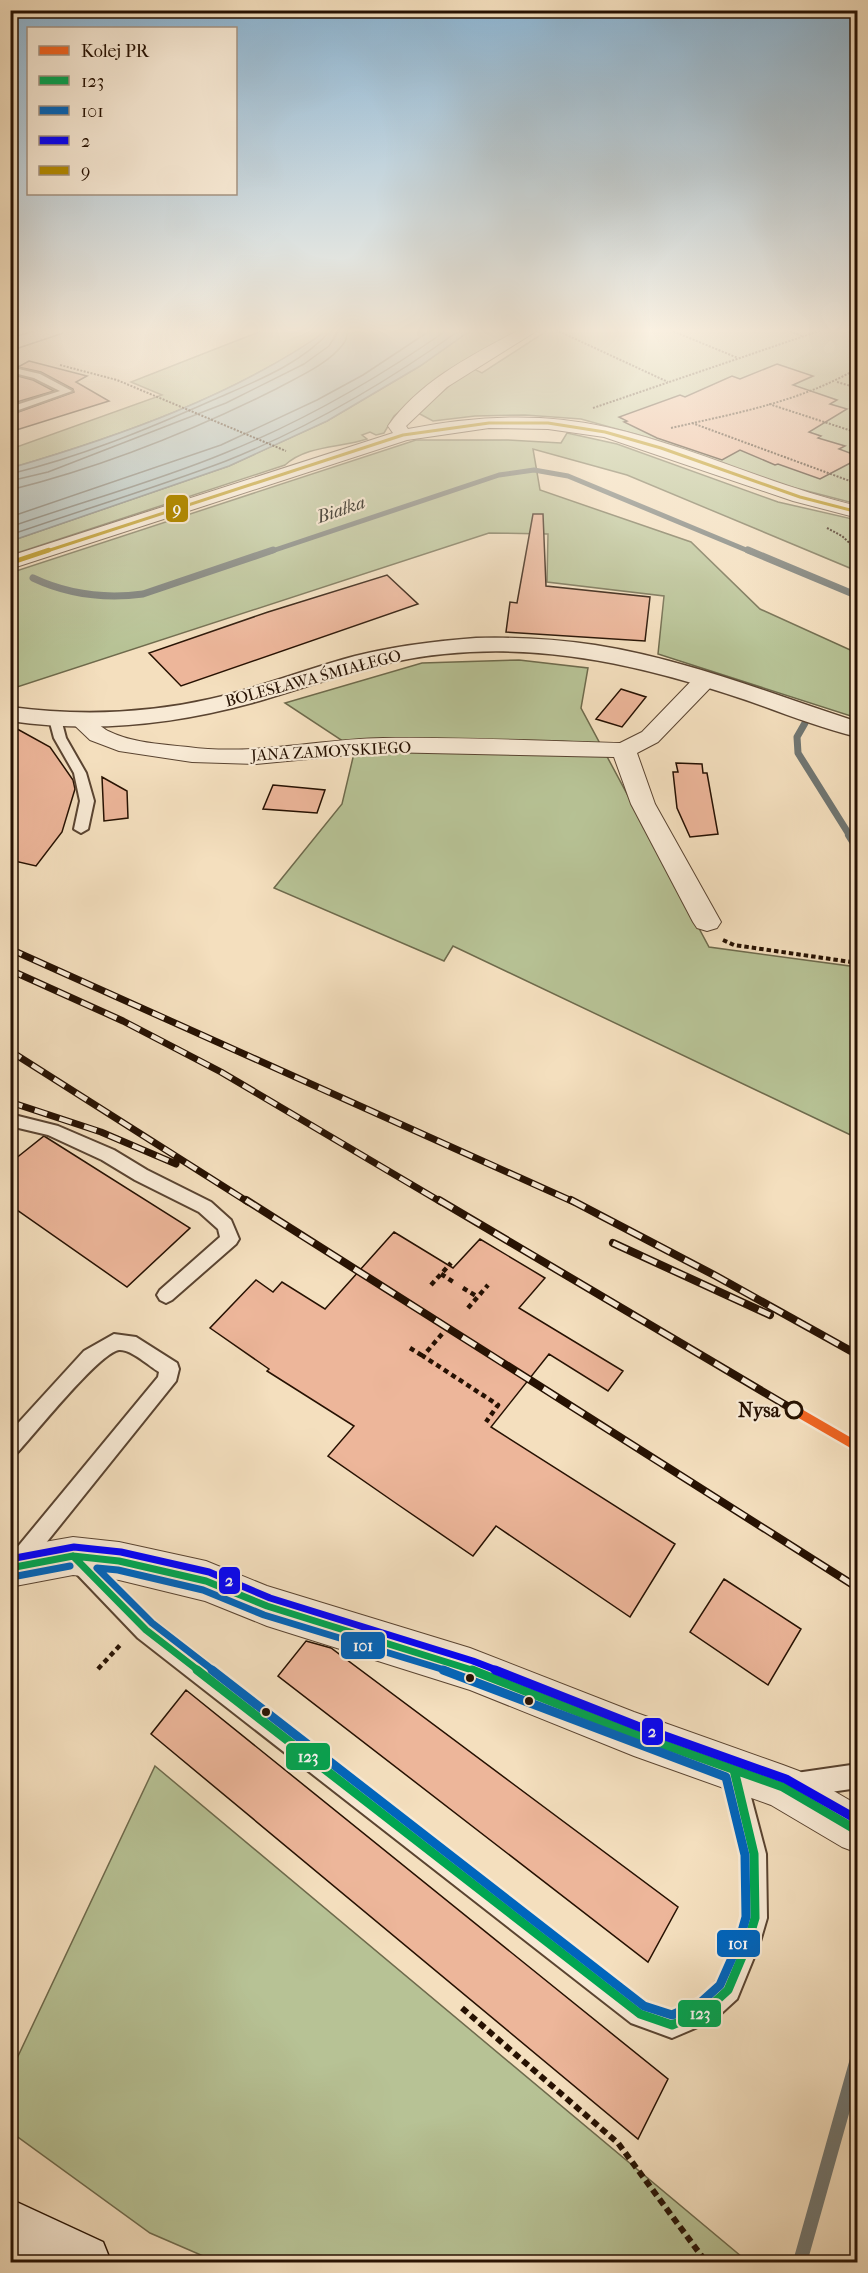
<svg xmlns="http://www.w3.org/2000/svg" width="868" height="2273" font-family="'IM FELL French Canon',serif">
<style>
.green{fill:#b7c295;stroke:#6e6a4c;stroke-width:1.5}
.water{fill:#a1babc;stroke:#707672;stroke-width:1.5}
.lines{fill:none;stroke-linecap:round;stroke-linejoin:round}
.shore{stroke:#64665f;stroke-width:1.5}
.stream-far3{stroke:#707672;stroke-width:5}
.stream-far2{stroke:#707672;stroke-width:7}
.stream-far1{stroke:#707672;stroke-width:8}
.stream{stroke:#707672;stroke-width:14}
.building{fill:#edb69a;stroke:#261102;stroke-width:1.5}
.service-casing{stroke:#5a4431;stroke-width:4}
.minor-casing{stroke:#5a4431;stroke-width:2}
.tertiary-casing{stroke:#5a4431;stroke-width:3}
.secondary-casing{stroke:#261102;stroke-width:3}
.path-far3{stroke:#261102;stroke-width:2;stroke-dasharray:2 1.5;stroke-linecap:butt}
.path-far2{stroke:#261102;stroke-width:4;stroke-dasharray:4.5 3;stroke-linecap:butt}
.path-far1{stroke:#261102;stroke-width:4.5;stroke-dasharray:5 4;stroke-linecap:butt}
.path{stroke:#261102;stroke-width:6;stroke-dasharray:7 4.5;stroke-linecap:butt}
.service{fill:#f8ead5;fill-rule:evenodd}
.minor{fill:#f8ead5;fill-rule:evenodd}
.tertiary{fill:#f8ead5;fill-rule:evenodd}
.secondary{fill:#f8ead5;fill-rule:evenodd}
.rail-far1-casing{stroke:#261102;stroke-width:7}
.rail-casing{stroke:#261102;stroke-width:8}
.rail-far1{stroke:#f8ead5;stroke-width:4.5;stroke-dasharray:13;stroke-linecap:butt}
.rail{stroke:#f8ead5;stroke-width:5;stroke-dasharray:16;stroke-linecap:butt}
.bus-1-far1-casing{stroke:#f8ead5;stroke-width:11}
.bus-1-casing{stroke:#f8ead5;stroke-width:14}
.bus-2-far1-casing{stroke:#f8ead5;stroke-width:11}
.bus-2-casing{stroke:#f8ead5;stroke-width:14}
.bus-3-far1-casing{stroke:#f8ead5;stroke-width:11}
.bus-3-casing{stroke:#f8ead5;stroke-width:14}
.bus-4-far1-casing{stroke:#f8ead5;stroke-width:5}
.bus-4-casing{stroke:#f8ead5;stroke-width:8}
.bus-1-far1{stroke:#00a651;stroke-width:7}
.bus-1{stroke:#00a651;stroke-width:9}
.bus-2-far1{stroke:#0065bd;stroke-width:7}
.bus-2{stroke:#0065bd;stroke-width:9}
.bus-3-far1{stroke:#00f;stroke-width:7}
.bus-3{stroke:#00f;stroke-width:9}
.bus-4-far1{stroke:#b38b01;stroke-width:3}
.bus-4{stroke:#b38b01;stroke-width:4.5}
.rail-1-casing{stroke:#f8ead5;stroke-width:14}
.rail-1{stroke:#f26522;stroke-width:9}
.stop-dot{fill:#f8ead5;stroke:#261102;stroke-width:3}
.bus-dot{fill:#261102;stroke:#f8ead5;stroke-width:2}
.labels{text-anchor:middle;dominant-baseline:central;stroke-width:4.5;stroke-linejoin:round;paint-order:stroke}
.far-street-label{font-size:16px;fill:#261102;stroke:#f8ead5}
.far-water-label{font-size:18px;font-style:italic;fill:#514c43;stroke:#f8ead5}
.stop-label{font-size:20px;font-weight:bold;fill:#261102;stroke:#f8ead5;text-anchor:end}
.line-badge{stroke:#f8ead5;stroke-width:2}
.badge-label{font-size:16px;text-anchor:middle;font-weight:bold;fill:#fff}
</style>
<rect width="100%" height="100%" fill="#f4dfbe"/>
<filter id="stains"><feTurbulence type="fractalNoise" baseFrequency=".00333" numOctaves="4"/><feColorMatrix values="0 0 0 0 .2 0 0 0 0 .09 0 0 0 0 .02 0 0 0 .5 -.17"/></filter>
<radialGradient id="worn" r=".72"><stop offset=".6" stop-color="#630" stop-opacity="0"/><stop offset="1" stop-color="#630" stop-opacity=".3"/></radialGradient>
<!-- green -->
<path class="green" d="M264,330h64c-94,66 -208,106 -317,138v-19l151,-54 -31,-13z
M471,330h52l-85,50 -44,36 -10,17 -8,2 -6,-3 -8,3 5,4c-27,9 -60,6 -82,26l-274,90v-14l218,-75 98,-45 93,-55z
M548,330h309v174l-77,-20 -131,-46 -68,-19 -56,-4 -50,1 -42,5 -15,-8 37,-32 19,-12 8,4z
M567,433l50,11 161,58 79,18v51l-230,-96 -94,-26 7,41 151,52 69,67 97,44v65l-199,-64 6,-58 -117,-14 1,-48 -59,-1 -478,156 -1,-116 406,-133h92l53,3z
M519,660l69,8 -7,40 128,239 148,20v171l-404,-192 -9,15 -170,-73 68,-84 13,-55 -70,-46 137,-40z
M155,1766l593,496h-531l-67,-29 -139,-101v-61z"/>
<!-- water -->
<path class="water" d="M328,330h143l-51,36 -93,55 -98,45 -218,75v-73c109,-32 223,-72 317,-138z"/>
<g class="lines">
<!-- shore -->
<path class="shore" d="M10,474c70,-17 138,-45 203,-74 41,-18 89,-36 118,-70
M10,481l38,-9 178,-69 78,-39 25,-18 10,-16
M10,490c92,-23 182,-59 266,-101 22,-12 53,-25 68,-46 3,-4 3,-8 4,-13
M10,517l211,-72 96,-45 46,-25 68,-45
M10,527c71,-25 145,-45 215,-74 79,-32 152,-74 222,-123
M10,535c72,-25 145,-47 216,-74 83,-33 161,-79 234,-131"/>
<!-- stream-far3 -->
<path class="stream-far3" d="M269,552l230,-77 35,-5 34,6 183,76"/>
<!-- stream-far2 -->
<path class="stream-far2" d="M748,550l110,46
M33,578c36,17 71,21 110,16l130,-44
M854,671l4,-8
M805,723l-8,14 1,16 52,83"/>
<!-- stream-far1 -->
<path class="stream-far1" d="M849,835l9,14"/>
<!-- stream -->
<path class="stream" d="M800,2262l58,-206"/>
</g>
<!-- building -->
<path class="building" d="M29,361l58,15 -11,6 33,19 -99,31v-17l64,-23 -1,-3 -32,-17 -23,-5z
M777,364l36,12 -20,9 44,15 -7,4 17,5 -38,23 12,4 -3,2 27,8 -6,3 19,7v3l-38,20 -42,-15 -3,1 -35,-15 -18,10 -65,-22 -33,-16 3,-1 -8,-4 61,-22 5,2 47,-21 8,3z
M10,374l23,6 21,11 -44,13z
M533,514h10l3,72 104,11 -5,44 -139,-9 4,-30 7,1z
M387,575l31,29 -237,82 -32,-33 119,-41z
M621,689l25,8 -24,30 -26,-8z
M10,725l40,22 23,33 2,9 -13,43 -26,34 -26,-6z
M676,763l26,1 1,9h4l11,61 -28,3 -13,-29 -4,-36h5z
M102,777l25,14 1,27 -24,3z
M273,785l32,3 20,2 -8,23 -54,-4z
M44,1136l146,92 -63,59 -117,-82v-42z
M394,1232l59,36 27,-29 65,39 -26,30 104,63 -15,20 -59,-37 -58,73 184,117 -45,73 -134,-91 -23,30 -76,-52 -69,-48 26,-30 -87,-55 2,-2 -59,-41 46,-48 17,12 9,-10 43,27z
M724,1579l77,50 -33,56 -78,-53z
M306,1641l25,7 347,259 -30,55 -370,-286z
M186,1690l482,389 -30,60 -487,-405z"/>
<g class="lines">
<!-- service casing -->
<g class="service-casing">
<path id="service" d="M10,367l30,7 32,17 -62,22v-6l50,-16 -26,-13 -24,-6z
M55,715l6,4 5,19 20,35 8,28 -6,28 -7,4 -7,-4 6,-28 -6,-28 -20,-35 -5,-19z
M10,1114l48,12 56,24 33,20 64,32 20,18 8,19 -3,5 -64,56 -6,3 -6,-3 -3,-5 3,-5 60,-53 -2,-8 -19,-17 -64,-32 -33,-20 -54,-25 -38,-9z
M114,1334l22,3 41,26 2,6 -3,12 -151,188 -7,3 -7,-3v-14l147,-178 1,-5c-10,-6 -28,-23 -40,-22 -20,3 -85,85 -102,103l-7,3v-24l74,-81z
M79,1552l7,3 68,67 494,382 24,8c8,-3 18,-6 25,-11 42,-31 53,-100 45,-149 -5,-27 -13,-54 -20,-81l4,-8 8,-4 8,4 24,91 1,64 -8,27 -22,54 -23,21 -42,18 -41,-15 -493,-385 -66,-69 -3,-7 3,-7z
M858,1764v24l-62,9 -8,-4 -4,-8 4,-8 8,-4z"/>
</g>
<!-- minor casing -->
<g class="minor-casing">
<path id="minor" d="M519,330h19l-91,57 -41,39 2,3c65,-13 133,-17 198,-2 86,19 166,59 252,79v12l-65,-17 -189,-64 -56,-8 -59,-1 -82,12 -397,129v-13l383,-123 -5,-7c32,-45 84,-71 131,-96z
M705,673l8,2 3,5 -3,5 -55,57 -21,11 18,51 66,118 -4,6 -10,3 -10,-3 -4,-6 -62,-118 -17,-47 -233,-5 -125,12 -64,-2 -73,-11 -29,-11 -21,-20 4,-5c18,-4 21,8 35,16 24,12 53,13 80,16 65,9 130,-8 195,-9 79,-1 158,3 237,5l22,-11 55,-57z
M73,1537l46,5 87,19 61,25 203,62 164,64 149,53 16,6 59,34v48l-16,-6 -71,-42 -137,-49 -164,-66 -203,-64 -62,-25 -86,-21 -46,-5 -63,12v-39z"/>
</g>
<!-- tertiary casing -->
<g class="tertiary-casing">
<path id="tertiary" d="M40,330h23l-2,3 -51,17v-11z
M476,638c40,-1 79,1 119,7 90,14 176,49 263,77v15c-38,-9 -75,-24 -112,-37 -98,-33 -197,-57 -302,-46 -67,6 -128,31 -192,49 -80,22 -159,30 -242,18v-14c68,9 134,7 200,-8 49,-11 96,-30 145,-43 40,-10 80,-15 121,-18z"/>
</g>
<!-- secondary casing -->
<g class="secondary-casing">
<path id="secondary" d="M10,2199l93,43 8,20h-88l-13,-6z"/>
</g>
<!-- path-far3 -->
<path class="path-far3" d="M556,330l112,52
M670,330l68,28
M787,330l15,6
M60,365l57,15 169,71
M837,382l21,6
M769,404l89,29
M593,408l229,-78
M692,423l166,61
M671,428c65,-15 129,-26 187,-60
M827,528l15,8 16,15"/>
<!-- path-far2 -->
<path class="path-far2" d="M723,940l11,5 124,18"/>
<!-- path-far1 -->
<path class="path-far1" d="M441,1274l14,9
M431,1285l20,-22
M463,1288l15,9
M468,1308l20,-23
M442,1334l-19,22 75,49 -12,17
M410,1348l13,8
M98,1669l24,-26"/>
<!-- path -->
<path class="path" d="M462,2008l156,135 88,119"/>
<!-- service -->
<use href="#service" class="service"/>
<!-- minor -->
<use href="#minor" class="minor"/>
<!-- tertiary -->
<use href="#tertiary" class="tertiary"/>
<!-- secondary -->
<use href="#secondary" class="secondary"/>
<!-- rail-far1 casing -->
<g class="rail-far1-casing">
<path id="rail-far1" d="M10,949l564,253
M10,970l113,51 98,51 220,130
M10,1051l238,151
M10,1102l91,30 75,32"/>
</g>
<!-- rail casing -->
<g class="rail-casing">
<path id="rail" d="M246,1200l612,388
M439,1200l355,210
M571,1200l145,76 142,79
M613,1243l157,72"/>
</g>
<!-- rail-far1 -->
<use href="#rail-far1" class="rail-far1"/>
<!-- rail -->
<use href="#rail" class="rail"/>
<!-- bus-1-far1 casing -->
<g class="bus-1-far1-casing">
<path id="bus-1-far1" d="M73,1556l73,74 53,41
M10,1568l63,-12 46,5 87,20 61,25 208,65"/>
</g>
<!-- bus-1 casing -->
<g class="bus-1-casing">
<path id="bus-1" d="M197,1670l443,344 32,11 33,-14 23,-21 19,-45 8,-27 -1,-64 -20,-84
M472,1670l162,64 149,53 75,44"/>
</g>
<!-- bus-2-far1 casing -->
<g class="bus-2-far1-casing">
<path id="bus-2-far1" d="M12,1577l58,-11
M214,1671l-62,-48 -55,-55 21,2 85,20 61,25 184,56"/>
</g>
<!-- bus-2 casing -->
<g class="bus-2-casing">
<path id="bus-2" d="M212,1670l432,336 28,9 28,-12 20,-18 19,-43 7,-25 -1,-62 -19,-78 -283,-107"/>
</g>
<!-- bus-3-far1 casing -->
<g class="bus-3-far1-casing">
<path id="bus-3-far1" d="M10,1559l64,-12 47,5 88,20 61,26 203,63 26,10"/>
</g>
<!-- bus-3 casing -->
<g class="bus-3-casing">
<path id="bus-3" d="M495,1670l142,56 149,53 72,41"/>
</g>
<!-- bus-4-far1 casing -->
<g class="bus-4-far1-casing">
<path id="bus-4-far1" d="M44,552l359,-117 86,-12h59l57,9 56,16 139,49 58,15"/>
</g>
<!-- bus-4 casing -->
<g class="bus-4-casing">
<path id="bus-4" d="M10,563l39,-13"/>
</g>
<!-- bus-1-far1 -->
<use href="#bus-1-far1" class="bus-1-far1"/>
<!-- bus-1 -->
<use href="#bus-1" class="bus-1"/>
<!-- bus-2-far1 -->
<use href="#bus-2-far1" class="bus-2-far1"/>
<!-- bus-2 -->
<use href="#bus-2" class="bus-2"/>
<!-- bus-3-far1 -->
<use href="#bus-3-far1" class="bus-3-far1"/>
<!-- bus-3 -->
<use href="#bus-3" class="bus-3"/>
<!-- bus-4-far1 -->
<use href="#bus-4-far1" class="bus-4-far1"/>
<!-- bus-4 -->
<use href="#bus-4" class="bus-4"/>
<!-- rail-1 casing -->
<g class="rail-1-casing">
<path id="rail-1" d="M794,1410l64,37"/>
</g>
<!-- rail-1 -->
<use href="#rail-1" class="rail-1"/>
</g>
<!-- sky -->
<linearGradient id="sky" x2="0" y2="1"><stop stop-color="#8bb6d6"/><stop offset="0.51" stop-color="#faf1e2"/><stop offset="1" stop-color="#faf1e2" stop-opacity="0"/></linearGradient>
<rect width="868" height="648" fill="url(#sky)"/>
<!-- markers -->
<circle class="stop-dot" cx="794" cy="1410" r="8"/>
<g class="bus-dot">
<circle cx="470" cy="1678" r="5"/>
<circle cx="529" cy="1701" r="5"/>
<circle cx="266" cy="1712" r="5"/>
</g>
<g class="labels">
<!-- far-street labels -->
<g class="far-street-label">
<text transform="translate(313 678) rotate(-15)">BOLESŁAWA ŚMIAŁEGO</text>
<text transform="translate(331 751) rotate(-3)">JANA ZAMOYSKIEGO</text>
</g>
<!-- far-water labels -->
<g class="far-water-label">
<text transform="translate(341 510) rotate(-19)">Białka</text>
</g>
<!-- stop labels -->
<g class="stop-label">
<text x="780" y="1410">Nysa</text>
</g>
</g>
<g class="line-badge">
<rect x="165" y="494" width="24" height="29" rx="6" fill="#b38b01"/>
<rect x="218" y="1566" width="23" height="29" rx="6" fill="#00f"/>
<rect x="340" y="1631" width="46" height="29" rx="6" fill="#0065bd"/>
<rect x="641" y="1717" width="23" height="29" rx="6" fill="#00f"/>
<rect x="285" y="1742" width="46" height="29" rx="6" fill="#00a651"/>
<rect x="716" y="1929" width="45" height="29" rx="6" fill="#0065bd"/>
<rect x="677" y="1999" width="45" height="29" rx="6" fill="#00a651"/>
</g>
<g class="badge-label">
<text x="177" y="514">9</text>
<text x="229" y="1586">2</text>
<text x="363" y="1651">101</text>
<text x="652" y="1737">2</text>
<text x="308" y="1762">123</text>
<text x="738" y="1949">101</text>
<text x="700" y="2019">123</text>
</g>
<!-- margin -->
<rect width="868" height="2273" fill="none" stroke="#f4dfbe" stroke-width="36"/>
<rect x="12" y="12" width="844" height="2249" fill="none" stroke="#261102" stroke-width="3"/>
<rect x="18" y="18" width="832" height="2237" fill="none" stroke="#261102" stroke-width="1.5"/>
<!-- legend -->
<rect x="27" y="27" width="210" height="168" fill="#f8ead5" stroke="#a49381" stroke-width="1.5"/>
<rect x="39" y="46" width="30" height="9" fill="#f26522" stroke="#a49381" stroke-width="1.5"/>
<text x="81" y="57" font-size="18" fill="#261102">Kolej PR</text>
<rect x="39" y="76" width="30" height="9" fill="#00a651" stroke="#a49381" stroke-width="1.5"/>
<text x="81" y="87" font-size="18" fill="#261102">123</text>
<rect x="39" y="106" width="30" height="9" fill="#0065bd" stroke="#a49381" stroke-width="1.5"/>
<text x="81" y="117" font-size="18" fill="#261102">101</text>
<rect x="39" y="136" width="30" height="9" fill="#0000ff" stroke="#a49381" stroke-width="1.5"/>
<text x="81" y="147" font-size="18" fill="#261102">2</text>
<rect x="39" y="166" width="30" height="9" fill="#b38b01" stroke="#a49381" stroke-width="1.5"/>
<text x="81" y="177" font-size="18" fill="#261102">9</text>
<rect width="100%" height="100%" filter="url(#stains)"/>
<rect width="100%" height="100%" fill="url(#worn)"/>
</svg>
